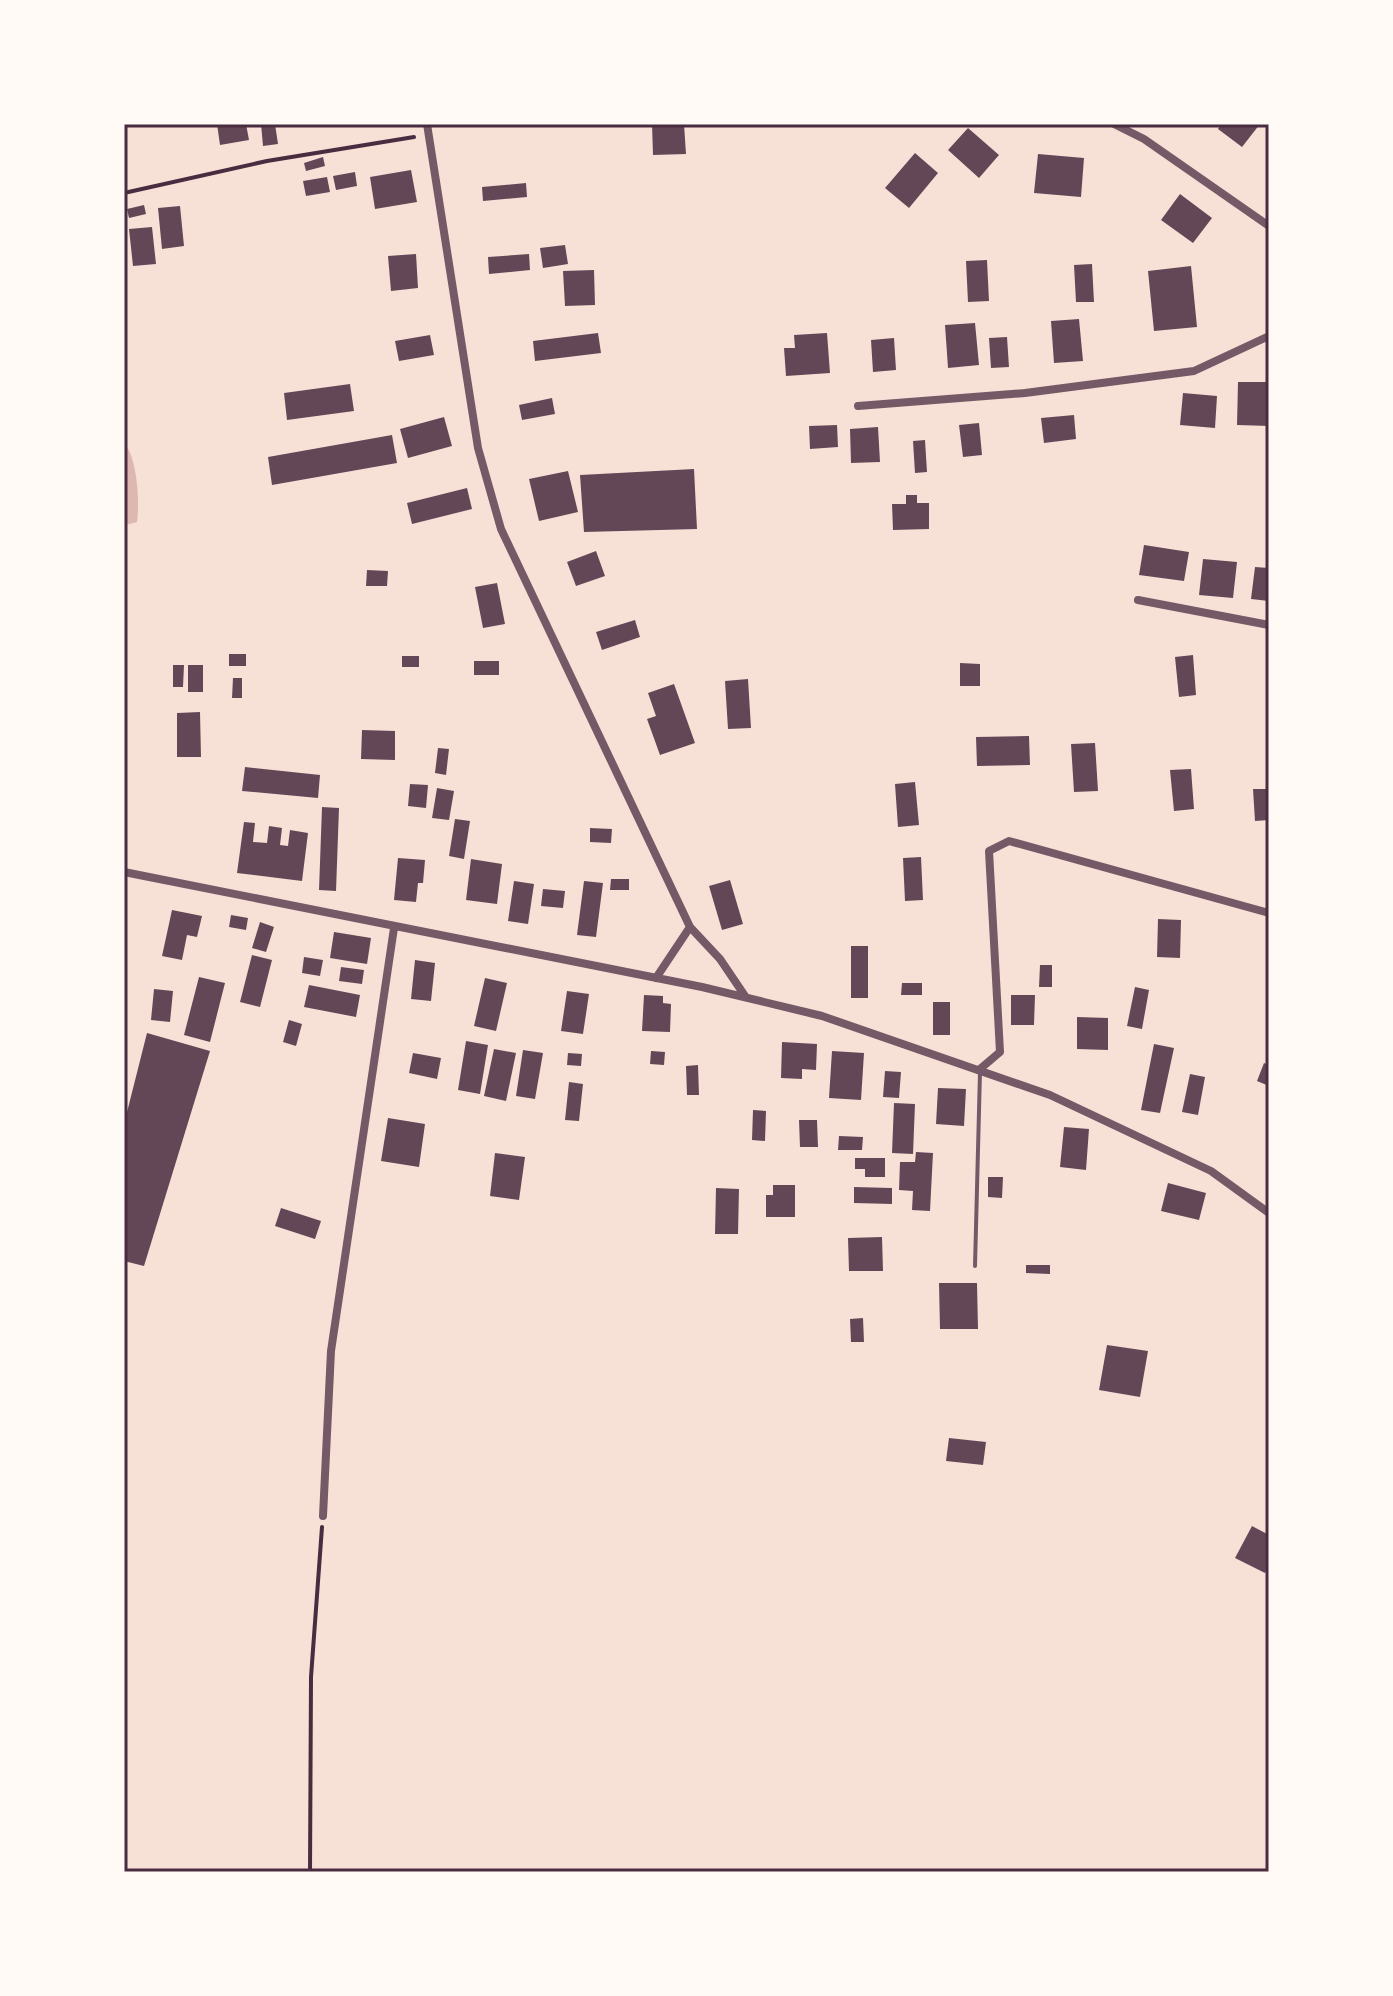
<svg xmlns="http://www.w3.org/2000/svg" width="1393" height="1996" font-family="'Roboto Condensed',sans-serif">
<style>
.water{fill:#dcb8b0}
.building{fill:#644757}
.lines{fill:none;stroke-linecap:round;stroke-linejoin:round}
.path{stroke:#4a2c40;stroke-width:4}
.service{stroke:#755966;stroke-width:4}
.minor{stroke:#755966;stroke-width:8}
.neatline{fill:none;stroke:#4a2c40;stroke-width:3}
</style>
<rect width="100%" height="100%" fill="#f7e1d7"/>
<!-- water -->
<path class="water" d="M124,442c13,16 16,59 13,80l-12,3z"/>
<!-- building -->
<path class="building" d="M217,124h29l3,16 -29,5z
M261,124h14l3,20 -15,2z
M652,124h32l2,30 -33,1z
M1221,124h39l-18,23 -24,-18z
M968,128l31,27 -20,23 -31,-28z
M915,153l23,20 -29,35 -24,-20z
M1038,154l46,4 -3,39 -47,-4z
M323,157l2,9 -19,5 -2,-8z
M411,170l6,32 -42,7 -5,-32z
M355,172l2,14 -21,4 -3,-14z
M327,177l3,15 -24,4 -3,-15z
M526,183l1,14 -44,4 -1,-14z
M1180,194l32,24 -19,25 -32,-23z
M144,205l2,9 -17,4 -2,-9z
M180,206l4,40 -22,3 -4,-41z
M152,227l4,37 -23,2 -4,-37z
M565,245l3,19 -25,4 -3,-20z
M416,254l2,34 -27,3 -3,-35z
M529,254l1,16 -41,4 -1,-17z
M987,260l2,41 -21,1 -2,-41z
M1092,264l2,38h-18l-2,-37z
M1191,266l6,61 -43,4 -6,-60z
M594,270l1,35 -30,1 -2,-35z
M1079,319l4,42 -29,2 -3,-42z
M975,323l4,42 -31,3 -3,-43z
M598,333l3,20 -66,8 -2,-20z
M827,333l3,40 -44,3 -2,-28h11l-1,-13z
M430,335l4,20 -35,6 -4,-20z
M1007,337l2,30 -18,1 -2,-30z
M894,338l2,32 -23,2 -2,-32z
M1238,382h31v44l-32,-1z
M350,384l4,27 -67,9 -3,-27z
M1183,393l34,3 -2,32 -35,-3z
M552,398l3,16 -33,6 -3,-15z
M1074,415l2,24 -32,4 -3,-25z
M444,417l8,29 -44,12 -8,-29z
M979,423l3,32 -19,2 -4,-32z
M837,425l1,22 -28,2 -1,-23z
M878,427l2,35 -29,1 -1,-34z
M392,435l5,28 -125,22 -4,-28z
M925,440l2,32 -12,1 -2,-32z
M694,469l3,60 -113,3 -4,-57z
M568,471l10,41 -39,9 -10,-42z
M467,488l5,21 -60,15 -5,-21z
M906,495h11v8h12v26l-36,1 -1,-26h14z
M1144,545l45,7 -5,29 -45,-6z
M596,551l9,25 -29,10 -9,-24z
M1203,559l34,3 -4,36 -34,-3z
M1255,567l14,1v33l-18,-2z
M367,570l21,1 -1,15h-21z
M497,583l8,41 -22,4 -8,-41z
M635,620l5,17 -38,13 -6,-18z
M229,654h17v12h-17z
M1193,655l3,40 -17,2 -4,-40z
M402,656h17v11h-17z
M474,661h25v14h-25z
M960,663l20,1v22h-20z
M173,665h11l-1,22h-10z
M188,665h15v27h-15z
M233,678h9v20h-10z
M748,679l3,49 -23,1 -3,-48z
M674,684l21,59 -35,12 -13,-36 9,-3 -8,-23z
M200,712l1,45h-24v-44z
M362,730l33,1v29l-34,-1z
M1029,736l1,29 -53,1 -1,-29z
M1095,743l3,48 -24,1 -3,-48z
M438,748l11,1 -3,26 -11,-2z
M245,767l75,8 -2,23 -76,-7z
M1191,769l3,40 -20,2 -4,-41z
M915,782l4,43 -21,2 -3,-43z
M410,784l18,1 -2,23 -18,-2z
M437,788l17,3 -5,29 -17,-2z
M1253,789h16v31l-14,1z
M322,807l17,1 -3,83 -17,-1z
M455,819l15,2 -6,38 -15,-3z
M244,822l11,1 -2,19 14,1 2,-17 13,2 -2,17 8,1 2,-16 18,3 -6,48 -65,-8z
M590,828l22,1 -1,14 -21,-1z
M921,857l2,43 -18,1 -2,-43z
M398,858l27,2 -2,23h-5l-2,19 -22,-2z
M471,859l31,5 -5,40 -31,-4z
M611,879h18v11h-19z
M730,880l13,44 -21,6 -13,-44z
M514,881l20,3 -6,40 -20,-3z
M584,881l19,2 -7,54 -19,-2z
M543,889l22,2 -2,17 -22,-2z
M172,910l30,6 -5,21 -10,-2 -5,25 -20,-4z
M231,915l17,3 -2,12 -17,-3z
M1158,919l23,1 -1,38 -23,-1z
M260,922l14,5 -8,25 -14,-4z
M334,932l37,6 -4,26 -37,-6z
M851,946h17v52h-17z
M252,955l20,5 -12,47 -20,-5z
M304,957l19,3 -3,16 -18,-3z
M415,960l20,3 -4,38 -20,-2z
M1040,965h12v22h-13z
M341,967l23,3 -2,14 -23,-3z
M199,977l26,6 -15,59 -26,-7z
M485,978l22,5 -11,48 -22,-5z
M902,983h20v12h-21z
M309,985l51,10 -4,22 -52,-10z
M1135,987l14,3 -7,39 -15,-3z
M154,989l19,2 -3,31 -19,-2z
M567,991l22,3 -6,40 -22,-3z
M644,995l19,1v7l8,1 -1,28 -28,-1z
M1011,995h24l-1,30h-23z
M933,1002h17v33h-17z
M1077,1017l31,1v32l-31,-1z
M289,1020l13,4 -6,22 -13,-4z
M147,1033l63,18 -66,215 -20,-5v-137z
M466,1041l22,4 -8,49 -22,-4z
M782,1042l35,2 -1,26 -14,-1v10l-21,-1z
M1154,1044l20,4 -14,65 -19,-3z
M494,1049l22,4 -10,48 -22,-5z
M523,1050l20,3 -8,46 -19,-3z
M651,1051l14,1 -1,13 -14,-1z
M832,1051l32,2 -3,47 -32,-2z
M413,1053l28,5 -4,21 -28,-6z
M568,1053l14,1 -1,12 -14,-1z
M1264,1063l5,2v21l-12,-5z
M698,1065l1,30h-12l-1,-29z
M885,1071l16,1 -2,26 -16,-1z
M1190,1074l15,3 -7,38 -16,-3z
M569,1082l14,2 -4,37 -14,-1z
M938,1088l28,1 -2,37 -28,-2z
M894,1103l21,1 -2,50 -21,-1z
M753,1110l13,1 -1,30 -13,-1z
M388,1118l37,6 -6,43 -38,-6z
M799,1120h18l1,27h-18z
M1064,1127l25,2 -3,41 -26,-3z
M839,1136l24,1 -1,13h-24z
M916,1152l17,1 -3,58 -18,-1 1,-19 -14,-1 1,-28h15z
M495,1153l30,4 -6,43 -29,-4z
M855,1158h30v19h-20v-8h-10z
M988,1177h15l-1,21 -14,-1z
M1168,1183l38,10 -7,27 -38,-9z
M773,1185h22v32h-29v-22h7z
M854,1187l38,1v16l-38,-1z
M716,1188l23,1 -1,45h-23z
M281,1208l40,13 -6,18 -40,-13z
M882,1237l1,34h-34l-1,-33z
M1026,1265h24v9l-24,-1z
M939,1283h38l1,46h-38z
M863,1318l1,24h-13l-1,-23z
M1107,1345l41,6 -8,46 -41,-7z
M949,1438l37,4 -3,23 -37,-4z
M1252,1526l17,9v31l-4,7 -30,-15z"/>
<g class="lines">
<!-- path -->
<path class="path" d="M124,193l143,-32 147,-24
M310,1872l1,-195 11,-150"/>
<!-- service -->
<path class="service" d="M975,1266l5,-194"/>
<!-- minor -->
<path class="minor" d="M427,124l51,324 23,81 189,398 30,32 25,37
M1114,124l30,15 125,87
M858,406l167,-13 169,-22 75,-35
M1138,600l131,25
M124,872l578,115 120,29 228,79 161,76 58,42
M656,978l34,-51
M980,1069l20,-17 -11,-201 20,-10 260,72
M323,1516l8,-165 63,-423"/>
</g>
<!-- border -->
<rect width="1393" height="1996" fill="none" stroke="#fffaf5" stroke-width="252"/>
<rect x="126" y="126" width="1141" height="1744" class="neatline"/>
</svg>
